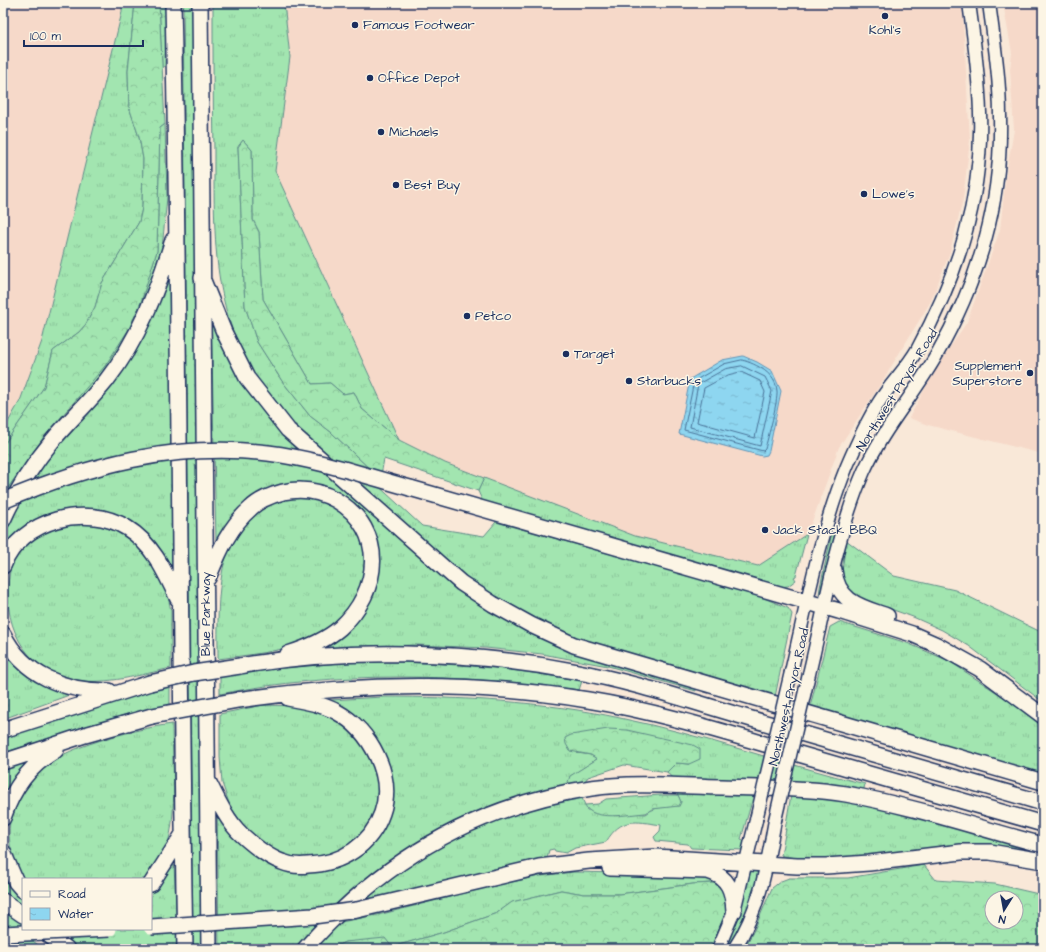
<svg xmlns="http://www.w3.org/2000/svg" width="1046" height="952" font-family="'Architects Daughter',sans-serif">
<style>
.built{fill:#f6d9c9}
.grass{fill:url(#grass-tufts);stroke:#5e8a87}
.forest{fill:url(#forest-crowns);stroke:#5e8a87;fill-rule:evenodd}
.water{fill:url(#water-ripples);stroke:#6093b6}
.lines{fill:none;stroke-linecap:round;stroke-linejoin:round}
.shore{stroke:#497298;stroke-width:1}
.secondary-casing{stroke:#1b2f5e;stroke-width:15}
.highway-casing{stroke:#1b2f5e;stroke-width:18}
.secondary{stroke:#fcf5e5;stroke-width:12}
.highway{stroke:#fcf5e5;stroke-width:15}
.secondary-bridge-casing{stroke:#1b2f5e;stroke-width:15;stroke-linecap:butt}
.highway-bridge-casing{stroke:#1b2f5e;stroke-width:18;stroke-linecap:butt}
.secondary-bridge{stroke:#fcf5e5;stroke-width:12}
.highway-bridge{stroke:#fcf5e5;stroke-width:15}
.poi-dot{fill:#1b2f5e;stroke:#fcf5e5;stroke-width:1.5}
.labels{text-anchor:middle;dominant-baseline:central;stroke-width:3;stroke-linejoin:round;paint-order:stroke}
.poi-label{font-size:13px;fill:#1b2f5e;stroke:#fcf5e5;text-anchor:start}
.street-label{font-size:13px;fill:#1b2f5e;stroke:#fcf5e5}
</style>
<defs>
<pattern id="grass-tufts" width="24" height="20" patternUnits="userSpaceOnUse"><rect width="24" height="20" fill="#a2e5b0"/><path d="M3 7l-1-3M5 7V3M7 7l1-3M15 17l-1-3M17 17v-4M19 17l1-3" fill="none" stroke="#8bc59a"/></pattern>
<pattern id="forest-crowns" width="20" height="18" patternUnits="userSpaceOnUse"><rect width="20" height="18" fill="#a2e5b0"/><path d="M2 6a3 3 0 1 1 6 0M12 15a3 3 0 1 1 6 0" fill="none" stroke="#8bc59a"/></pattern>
<pattern id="water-ripples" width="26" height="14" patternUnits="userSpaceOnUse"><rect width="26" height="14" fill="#8ed6f0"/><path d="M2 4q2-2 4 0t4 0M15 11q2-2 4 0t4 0" fill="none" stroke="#7ab8d0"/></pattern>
</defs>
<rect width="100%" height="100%" fill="#f9e8d8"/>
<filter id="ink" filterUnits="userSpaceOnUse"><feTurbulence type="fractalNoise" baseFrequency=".025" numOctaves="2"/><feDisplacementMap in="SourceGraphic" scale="8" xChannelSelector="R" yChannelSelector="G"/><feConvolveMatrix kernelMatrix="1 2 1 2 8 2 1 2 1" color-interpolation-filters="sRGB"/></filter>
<g filter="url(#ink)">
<!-- built -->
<path class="built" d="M3,3h119v9l-80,329 -22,60 -17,30z
M284,3h678l8,137 -7,59 -13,53 -19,49 -51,84 -41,62 -31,86 -50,33 -123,-30 -190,-73 -46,-23 -124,-269 15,-114z
M1003,3h40v451l-115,-29 -19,-7 26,-48 32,-48 33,-92 6,-55 8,-45 -4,-61 2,-16z"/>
<!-- grass -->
<path class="grass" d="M122,3h13l-7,68 1,36 10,30 4,22 -1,49 -3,14 -37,61 -7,24 -9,17 -7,8 -26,19 -9,36 -41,59v-15l17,-30 22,-60 80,-329z
M159,3h7l-1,63 -3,1z
M183,3h10l10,946h-10z
M213,3h71l6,54 -15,114 124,269 -37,-31 -8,-17 -11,2 -13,-11 -18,1 -49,-85 -4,-67 -6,-12 -1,-70 -9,-10 -5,7 7,159 12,36 25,39 28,35 21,16 42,40 1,10 48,44 62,10 12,-14 258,72 34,14 4,6 -17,83 -183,-52 -71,-31 -65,-44 -159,-141c-85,-90 -83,-162 -83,-278 -1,-49 -1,-99 -1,-148z
M165,124l2,73 -5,52 -2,15 -26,68 -119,158 -10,2 38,-54 30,-33 68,-103 16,-51 3,-123z
M169,273l1,1 3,299 -12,-22 -10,-12 -45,-27 -16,-3 -27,2 -11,3 -49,41 1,-24 26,-48 20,-29 22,-25z
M211,307l37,78 223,210 225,92v4l-88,-25 -66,-12 -56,-6 -69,-3 -97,3 53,-58 -14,-77 -75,-25 -68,55z
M484,478l151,58 123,30 49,-32 -11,42 -2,1 2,3 -8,6 -9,1 -295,-82 -6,-14z
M301,497c46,5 74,43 62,89 -5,15 -26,37 -39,46 -5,3 -11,5 -17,7 -8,4 -17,9 -25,10 -21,5 -43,7 -64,10 0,-66 -6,-153 83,-162z
M103,521l38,22 25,44 5,24v57c-31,7 -64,17 -96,12 -52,-9 -75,-59 -65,-109 3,-10 9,-22 17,-29 7,-6 21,-14 31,-19 9,-4 34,-1 45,-2z
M832,533l3,1 -12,62 -4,-1 1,-8z
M846,540l48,36 61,14 88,43v69l-74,-56 -27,-16 -29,-13 -59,-21 -13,-16z
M839,622l68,21 42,18 94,62v51l-233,-67 20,-80z
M3,641l69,53 -69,25z
M357,662c76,-1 150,5 225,19l-3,9c-119,-16 -241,-20 -359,4v-17c45,-9 92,-12 137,-15z
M170,687v18l-43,9 -124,39v-18l143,-44z
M383,697c79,0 159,4 237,21 83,17 163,46 245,66l-2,9 -174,-11 -18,-5 -4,-5 9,-9 13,1 -112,-11 14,2 6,4 -26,17 1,10 -127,45 -144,118h-82l-2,-146 61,61 82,-11 30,-83 -62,-69 2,-1z
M263,705l34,1 39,11 36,34 9,49 -19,38 -32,20h-41l-23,-10 -20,-19 -16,-23 -8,-23 -2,-26v-43z
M172,724c0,34 6,91 -5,122 -4,12 -12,22 -17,33h-126c-12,-17 -17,-37 -14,-58 3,-17 12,-36 25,-48 26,-26 100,-44 137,-49z
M33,760l-30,41v-31z
M677,793l77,1 -13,45 4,2 -2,9 -52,-2 -3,-4 -32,-3 -2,-4 6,-6 1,-6c-26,-4 -40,-8 -55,17l-31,6 -9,5 -11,-2 -1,-2 -5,1 -3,11 -191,45c11,-9 22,-21 34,-29 56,-39 125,-72 193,-79l5,12 59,4c13,-11 22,-3 35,-12z
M791,795c80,1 165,33 241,55l-56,-4 -105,12 -64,2 -24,-4 -2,-1 5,-26 -1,1z
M174,865l4,84h-101l-27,-20h101v-36z
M3,866l20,29v14l-20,-14z
M750,871l9,1 -4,25 -24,52h-9z
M574,872l133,3 16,10 -10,-2 -20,1 -74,10h-35l-23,-4 -48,12 -16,11 -53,19 -52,15 -35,-5h-12l-15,7h-16l22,-26 46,-9 111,-28 47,-10z
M3,906l20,15v7l-20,1z"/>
<!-- forest -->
<path class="forest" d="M135,3h24l6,121 -5,4 -3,123 -16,51 -12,27 -24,37 -62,72 -38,54 -2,1v-47l41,-59 9,-36 26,-19 7,-8 9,-17 7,-24 37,-61 3,-14 1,-49 -4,-22 -10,-30 -1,-36z
M243,140l9,10 1,70 6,12 4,67 49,85 18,-1 13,11 11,-2 8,17 37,31 46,23 39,15 -6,13 -94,-32 -3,16 -8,-3 -42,-40 -21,-16 -28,-35 -25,-39 -12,-36 -7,-159z
M608,729l19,1 66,15 7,4v10l-11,5 -13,-1 -9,9 -43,-7 -36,12 -7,9h-9l-4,-4 2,-6 27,-17 -6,-4 -21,-4 -4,-7 -1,-6 6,-3z
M661,795h17l3,7 -2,4 -27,3 -6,4c-16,1 -54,9 -61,-8l13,-1 8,-5z
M924,865l12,15 59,4 48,11v54h-299l11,-21 17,-40 9,-7 8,-3h59zM992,898h24v24h-24z
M713,883l10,2 5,21 -17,43h-381l15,-7 40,-4 7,9 52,-15 53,-19 15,-11 49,-12 23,4h35l74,-10z
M33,941l10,8h-37l5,-2 2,-5z"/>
<!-- water -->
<path class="water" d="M743,356l14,6 15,9 9,20 -12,60 -2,4 -5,1 -83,-22 11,-55 32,-19z"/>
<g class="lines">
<!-- shore -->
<path class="shore" d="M742,360c15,4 34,14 35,31 1,11 -9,46 -12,58l-2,2 -79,-21 10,-49 30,-17z
M742,366l23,11 7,14 -12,55 -70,-19 8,-43 27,-15z
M741,372l19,9 5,11 -10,46 -58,-16 7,-34 24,-13z"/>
<!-- secondary casing -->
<g class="secondary-casing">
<path id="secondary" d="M791,672c16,-69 29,-140 56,-206 9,-21 20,-45 32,-64 11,-18 27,-33 38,-52 40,-74 66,-151 63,-237 -1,-37 -6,-74 -11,-110
M809,674c16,-66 28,-141 55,-203 19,-42 50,-76 72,-115 43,-76 66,-152 64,-239 0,-38 -6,-76 -11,-114
M718,949l16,-38 22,-91
M734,949c26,-39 33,-84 41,-129"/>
</g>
<!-- highway casing -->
<g class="highway-casing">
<path id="highway" d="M173,3c7,315 6,631 12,946
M200,3l9,946
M202,278l22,54 23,46 41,52 173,153 32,21 38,21 43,20 469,137
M410,488l429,123 73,23 25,11 43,24 63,47
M3,520c13,-29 30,-56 50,-80 17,-20 36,-38 53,-59 33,-42 51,-90 67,-141
M3,566c17,-47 84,-63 124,-38 26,16 38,44 51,71
M834,570c3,32 27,37 53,46
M208,578c11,-26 21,-51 43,-70 8,-8 21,-13 32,-16 18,-4 37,-1 53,8 51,30 45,91 4,128 -15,13 -33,20 -52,26
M3,634c20,41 62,58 106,57
M240,666c105,-19 228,-15 333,5 68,12 134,36 200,54 90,26 180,52 270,78
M238,700c117,-17 234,-19 350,0 67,11 132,31 197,50 86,25 172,49 258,74
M3,730l147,-47
M3,762l82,-27 67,-19
M208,781c9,18 19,40 34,54 11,10 26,22 40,27 7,3 18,4 26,3 34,-1 63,-20 74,-52 13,-37 -12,-83 -45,-101 -15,-8 -32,-11 -49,-14
M3,818c10,-30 26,-52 53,-68
M3,852l13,30 7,8
M610,868l98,3c21,6 25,20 26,40
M151,884l32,-50
M408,898l131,-31 50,-6 67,-4 141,9h29l43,-3 92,-11h29l53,9
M3,901l20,14
M41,929l26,20
M305,949c76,-88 170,-143 286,-161 43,-6 88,-2 131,-1 41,2 83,0 124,7 67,12 132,34 197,51"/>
</g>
<!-- secondary -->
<use href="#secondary" class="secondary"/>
<!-- highway -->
<use href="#highway" class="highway"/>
<!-- secondary-bridge casing -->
<g class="secondary-bridge-casing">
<path id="secondary-bridge" d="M756,820l35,-148
M775,820l34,-146"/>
</g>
<!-- highway-bridge casing -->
<g class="highway-bridge-casing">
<path id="highway-bridge" d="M3,501c85,-36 173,-59 265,-48 48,6 95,22 142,35
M150,683l44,-10 46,-7
M152,716l86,-16
M151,927l162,-11 44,-6 51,-12
M3,934l106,-5"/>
</g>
<!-- secondary-bridge -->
<use href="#secondary-bridge" class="secondary-bridge"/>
<!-- highway-bridge -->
<use href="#highway-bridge" class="highway-bridge"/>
</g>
</g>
<!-- markers -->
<g class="poi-dot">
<circle cx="885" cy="16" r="4"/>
<circle cx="355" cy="25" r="4"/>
<circle cx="370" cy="78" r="4"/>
<circle cx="381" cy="132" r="4"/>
<circle cx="396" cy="185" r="4"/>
<circle cx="864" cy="194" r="4"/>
<circle cx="467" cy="316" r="4"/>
<circle cx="566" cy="354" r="4"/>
<circle cx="1030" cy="373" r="4"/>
<circle cx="629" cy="381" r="4"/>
<circle cx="765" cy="530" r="4"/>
</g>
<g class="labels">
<!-- poi labels -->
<g class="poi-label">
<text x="363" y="25">Famous Footwear</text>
<text x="885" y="30" text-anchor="middle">Kohl's</text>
<text x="378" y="78">Office Depot</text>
<text x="389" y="132">Michaels</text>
<text x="404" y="185">Best Buy</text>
<text x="872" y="194">Lowe's</text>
<text x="475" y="316">Petco</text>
<text x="574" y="354">Target</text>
<text x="1022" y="366" text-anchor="end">Supplement<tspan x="1022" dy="15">Superstore</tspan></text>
<text x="637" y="381">Starbucks</text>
<text x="773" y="530">Jack Stack BBQ</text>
</g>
<!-- street labels -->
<g class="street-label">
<text transform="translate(897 390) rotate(-58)">Northwest Pryor Road</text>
<text transform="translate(206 614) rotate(-90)">Blue Parkway</text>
<text transform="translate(789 697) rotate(-77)">Northwest Pryor Road</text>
</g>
</g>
<!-- margin -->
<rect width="1046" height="952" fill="none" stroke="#fcf5e5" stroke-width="16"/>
<rect x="8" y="8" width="1030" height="936" fill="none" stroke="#1b2f5e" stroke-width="1.5" filter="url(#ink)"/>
<!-- legend -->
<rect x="22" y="878" width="130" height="52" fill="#fcf5e5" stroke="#a2a6af"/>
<rect x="30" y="891" width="20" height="6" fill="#fcf5e5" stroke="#a2a6af"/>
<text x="58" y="898" font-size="12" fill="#1b2f5e">Road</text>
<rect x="30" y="908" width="20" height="12" fill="url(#water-ripples)" stroke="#a2a6af"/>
<text x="58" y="918" font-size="12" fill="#1b2f5e">Water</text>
<!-- north arrow -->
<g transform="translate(1004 910) rotate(191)"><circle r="19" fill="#fcf5e5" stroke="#a2a6af"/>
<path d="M0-3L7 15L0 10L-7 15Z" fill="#1b2f5e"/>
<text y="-6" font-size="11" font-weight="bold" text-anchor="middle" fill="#1b2f5e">N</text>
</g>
<!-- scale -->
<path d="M24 40v6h119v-6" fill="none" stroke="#1b2f5e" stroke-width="2"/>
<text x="30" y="40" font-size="12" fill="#1b2f5e" stroke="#fcf5e5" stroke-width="3" paint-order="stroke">100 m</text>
</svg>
